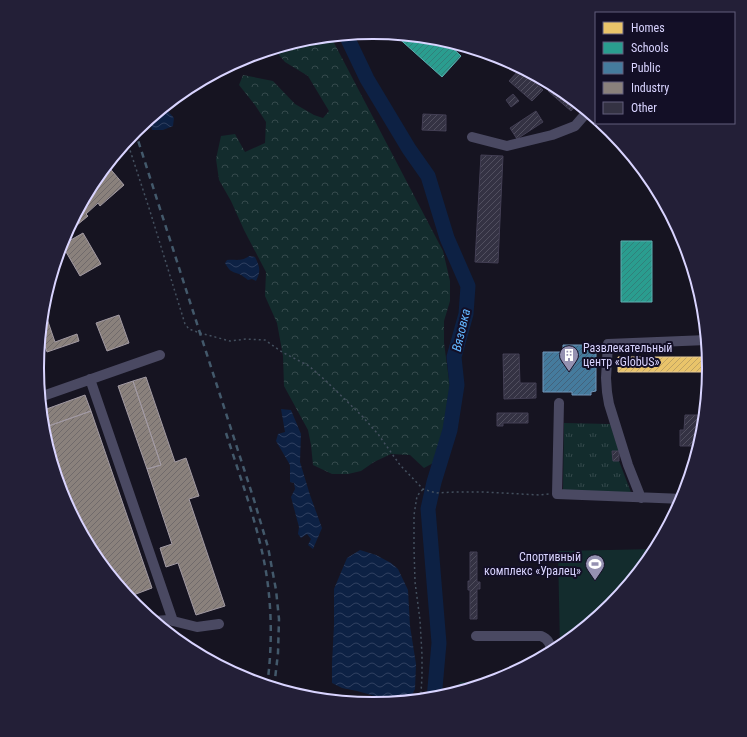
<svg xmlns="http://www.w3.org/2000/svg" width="747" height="737" font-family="'Roboto Condensed',sans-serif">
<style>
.grass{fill:url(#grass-tufts)}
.forest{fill:url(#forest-crowns)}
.pitch{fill:#132c2d}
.water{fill:url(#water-waves)}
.homes{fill:url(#homes-hatch);stroke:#e4c997}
.schools{fill:url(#schools-hatch);stroke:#5eaeb1}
.public{fill:url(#public-hatch);stroke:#7196ba}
.industry{fill:url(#industry-hatch);stroke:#a29aa3}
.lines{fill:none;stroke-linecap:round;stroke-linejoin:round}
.river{stroke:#0d2144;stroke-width:15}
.building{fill:url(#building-hatch);stroke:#433f54}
.path{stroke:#44505f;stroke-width:1.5;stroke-dasharray:2 3;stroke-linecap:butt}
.minor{stroke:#4a4962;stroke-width:10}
.rail{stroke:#43596b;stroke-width:2.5;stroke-dasharray:6 5;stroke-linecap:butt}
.labels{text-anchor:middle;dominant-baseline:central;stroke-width:4;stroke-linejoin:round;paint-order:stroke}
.poi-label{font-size:12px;fill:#d9d4ff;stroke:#130f26;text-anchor:start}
.water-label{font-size:13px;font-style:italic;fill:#62b6ff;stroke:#130f26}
.rim{fill:none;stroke:#d9d4ff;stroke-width:2}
</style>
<defs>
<pattern id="grass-tufts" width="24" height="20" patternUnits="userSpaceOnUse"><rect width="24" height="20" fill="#132c2d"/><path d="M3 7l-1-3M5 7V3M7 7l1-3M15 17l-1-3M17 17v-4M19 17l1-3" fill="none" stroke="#354a4c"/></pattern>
<pattern id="forest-crowns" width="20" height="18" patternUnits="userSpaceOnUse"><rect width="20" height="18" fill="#132c2d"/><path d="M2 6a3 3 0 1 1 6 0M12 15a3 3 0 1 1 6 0" fill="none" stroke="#354a4c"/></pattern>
<pattern id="water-waves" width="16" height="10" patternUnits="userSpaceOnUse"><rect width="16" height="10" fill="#0d2144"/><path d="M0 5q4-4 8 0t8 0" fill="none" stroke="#304060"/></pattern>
<pattern id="homes-hatch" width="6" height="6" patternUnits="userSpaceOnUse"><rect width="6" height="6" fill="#e9c46a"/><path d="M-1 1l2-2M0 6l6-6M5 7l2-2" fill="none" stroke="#bfa362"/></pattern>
<pattern id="schools-hatch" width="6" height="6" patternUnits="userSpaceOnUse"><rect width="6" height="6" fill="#2a9d8f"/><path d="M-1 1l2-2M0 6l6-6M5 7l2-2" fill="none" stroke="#31817b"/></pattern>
<pattern id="public-hatch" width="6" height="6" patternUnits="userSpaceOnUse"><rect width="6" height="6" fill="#457b9d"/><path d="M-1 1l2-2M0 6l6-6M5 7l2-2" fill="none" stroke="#43637d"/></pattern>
<pattern id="industry-hatch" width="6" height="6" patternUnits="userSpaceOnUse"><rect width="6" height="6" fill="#8a817c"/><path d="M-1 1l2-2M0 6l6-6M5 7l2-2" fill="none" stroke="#706a6b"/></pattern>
<pattern id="building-hatch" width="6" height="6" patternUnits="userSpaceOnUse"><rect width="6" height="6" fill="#343243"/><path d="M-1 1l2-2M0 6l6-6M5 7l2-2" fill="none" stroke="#514f5f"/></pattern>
</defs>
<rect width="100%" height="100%" fill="#161421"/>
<!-- grass -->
<path class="grass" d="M564,423l46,1 9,27h-7l1,10h6l13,34 -69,-4z"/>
<!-- forest -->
<path class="forest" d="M332,36v3l111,212 7,30v20l-6,20v22l8,59 -8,24 -5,25 -4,11 -11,6 -14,-13 -19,-1 -17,8 -13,9 -13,3h-16l-19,-9 -2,-20 -3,-15 -24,-44 -1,-30 -6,-33 -12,-27 1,-24 -22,-42 -13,-29 -12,-21 -3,-21 5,-23 14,-2 10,18 20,-9 1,-21 -11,-17 -16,-20 4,-10 30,6 22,23 19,11 9,3 6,-7 -21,-35 -23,-14 -11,-13 34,-11z"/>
<!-- pitch -->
<path class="pitch" d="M657,549l-4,7 -42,51 -51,42 -2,-98z
M460,682l32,1 -34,10z"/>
<!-- water -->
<path class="water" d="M162,109h4l8,9 -1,8 -10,4h-11l-2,-11 8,-7 2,1z
M249,256l6,1c5,10 6,14 1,24l-4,-2 -4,1c-3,-2 -6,-5 -9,-6 -9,-3 -9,-3 -14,-11l2,-3c9,-1 14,2 22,-4z
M281,409l10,1 10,24 -1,28 10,33 12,33 -9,21 -5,-4 3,-6 -4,-5 -6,4 -3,-4 1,-7 -8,-30 4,-8 -1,-6 -4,-1v-17l-14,-24 2,-7 7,-2z
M360,550l16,5 15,8 7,6 10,21 2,36 6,38 -1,25 -5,10 -11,1 -17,-2 -25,-7 -15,-3 -10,-5v-20l2,-38v-36l13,-31z"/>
<!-- homes -->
<path class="homes" d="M618,357h91l1,15h-92z"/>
<!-- schools -->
<path class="schools" d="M394,34l45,5 5,1 17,16 -19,21z
M621,241h31v61h-31z"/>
<!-- public -->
<path class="public" d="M563,345h28v6l5,-1v41l-5,1v3h-19v-3h-29v-40h20z"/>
<!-- industry -->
<path class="industry" d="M107,165l17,20 -24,21 -2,-3 -12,11 2,2 -23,19 29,-54z
M83,233l18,31 -21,12 -18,-31z
M43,307l12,35 22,-8 2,7 -32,11 -2,-6 -6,1z
M119,315l10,28 -22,8 -11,-28z
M146,377l29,85 11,-4 13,38 -10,3 36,107 -29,9 -18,-52 -12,4 -6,-19 12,-4 -25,-75 14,-4 -28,-84z
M133,381l28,84 -14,4 -29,-83z
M85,395l6,16 -48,17 -2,-17z
M91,411l61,177 -24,9 -34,-42 -31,-58 -20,-63v-6z"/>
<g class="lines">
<!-- river -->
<path class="river" d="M346,35l21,44 42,70 19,27 19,62 21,48 -2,28 -12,43 3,28 -7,45 -16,52 -6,27 11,134 -5,56"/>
</g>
<!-- building -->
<path class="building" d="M520,69l23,21 -11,11 -23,-20z
M553,85l8,4 17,14 -7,8 -23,-20z
M513,94l6,7 -8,6 -5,-7z
M536,111l7,11 -26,17 -7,-11z
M423,114l23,1v16l-24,-1z
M481,155l22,1 -5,107 -23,-1z
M503,354h16l1,29h16v15l-32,1z
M497,413h31v10h-25v3h-6z
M685,415h20l-2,19 -3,13v-1h-20v-16h4z
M612,451h7v10h-6z
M470,552h7v30h3v7h-3v30h-7v-29h-2v-9h2z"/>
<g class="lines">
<!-- path -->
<path class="path" d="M127,141l22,67 36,116 4,5 11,4 30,8 16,-2 19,1 17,12 27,14 16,14 38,37 15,17 22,31 23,24 13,4 18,-1h29l57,3 9,-1
M328,701l12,-2 40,5
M414,701l3,-3 4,-5 1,-17v-21l-2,-35 -5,-38 -1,-34v-33l3,-19 6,-7"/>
<!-- minor -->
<path class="minor" d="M472,137l35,9 45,-11 23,-9 13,-15
M90,379l83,242
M40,397l120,-42
M559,403l-2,91 127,5
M641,498l-13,-33 -19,-61 -2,-12 -1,-14 2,-34 99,-4
M153,621l16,-1 28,7 22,-3
M476,636h65c8,3 10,9 10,17"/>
<!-- rail -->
<path class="rail" d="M135,131l65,202 54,167 14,47 8,43 3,29 -1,34 -4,35
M226,433c13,41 28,81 37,123 9,42 10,87 4,130"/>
</g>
<!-- icons -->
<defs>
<g id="building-pin" transform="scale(1)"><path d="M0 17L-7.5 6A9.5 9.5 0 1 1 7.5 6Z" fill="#9591b1" stroke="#130f26"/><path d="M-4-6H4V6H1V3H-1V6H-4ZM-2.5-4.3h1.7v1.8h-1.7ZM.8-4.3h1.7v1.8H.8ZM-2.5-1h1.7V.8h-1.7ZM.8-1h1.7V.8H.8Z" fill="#fff"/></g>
<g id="stadium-pin" transform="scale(1)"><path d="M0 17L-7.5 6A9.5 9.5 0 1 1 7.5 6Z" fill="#9591b1" stroke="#130f26"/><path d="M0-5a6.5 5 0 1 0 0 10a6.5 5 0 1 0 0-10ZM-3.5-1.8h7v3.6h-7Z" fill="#fff"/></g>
</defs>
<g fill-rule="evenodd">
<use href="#building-pin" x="569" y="355"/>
<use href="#stadium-pin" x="595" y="564"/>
</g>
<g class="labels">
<!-- poi labels -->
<g class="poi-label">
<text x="583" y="348">Развлекательный<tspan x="583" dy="14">центр «GlobUS»</tspan></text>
<text x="581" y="557" text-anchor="end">Спортивный<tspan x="581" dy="14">комплекс «Уралец»</tspan></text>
</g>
<!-- water labels -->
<g class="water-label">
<text transform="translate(461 330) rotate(-77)">Вязовка</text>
</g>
</g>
<!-- crop -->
<path d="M0 0H747V737H0ZM44 368a329 329 0 1 1 658 0a329 329 0 1 1-658 0Z" fill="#231f37" fill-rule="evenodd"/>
<path class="rim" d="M44 368a329 329 0 1 1 658 0a329 329 0 1 1-658 0Z"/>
<!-- legend -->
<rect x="595" y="12" width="140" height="112" fill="#130f26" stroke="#625e7d"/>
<rect x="603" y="22" width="20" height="12" fill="#e9c46a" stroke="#625e7d"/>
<text x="631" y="32" font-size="12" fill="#d9d4ff">Homes</text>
<rect x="603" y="42" width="20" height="12" fill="#2a9d8f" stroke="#625e7d"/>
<text x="631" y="52" font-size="12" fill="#d9d4ff">Schools</text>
<rect x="603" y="62" width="20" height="12" fill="#457b9d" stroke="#625e7d"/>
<text x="631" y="72" font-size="12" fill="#d9d4ff">Public</text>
<rect x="603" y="82" width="20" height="12" fill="#8a817c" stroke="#625e7d"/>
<text x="631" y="92" font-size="12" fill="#d9d4ff">Industry</text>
<rect x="603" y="102" width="20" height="12" fill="#343243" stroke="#625e7d"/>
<text x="631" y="112" font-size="12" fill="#d9d4ff">Other</text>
</svg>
